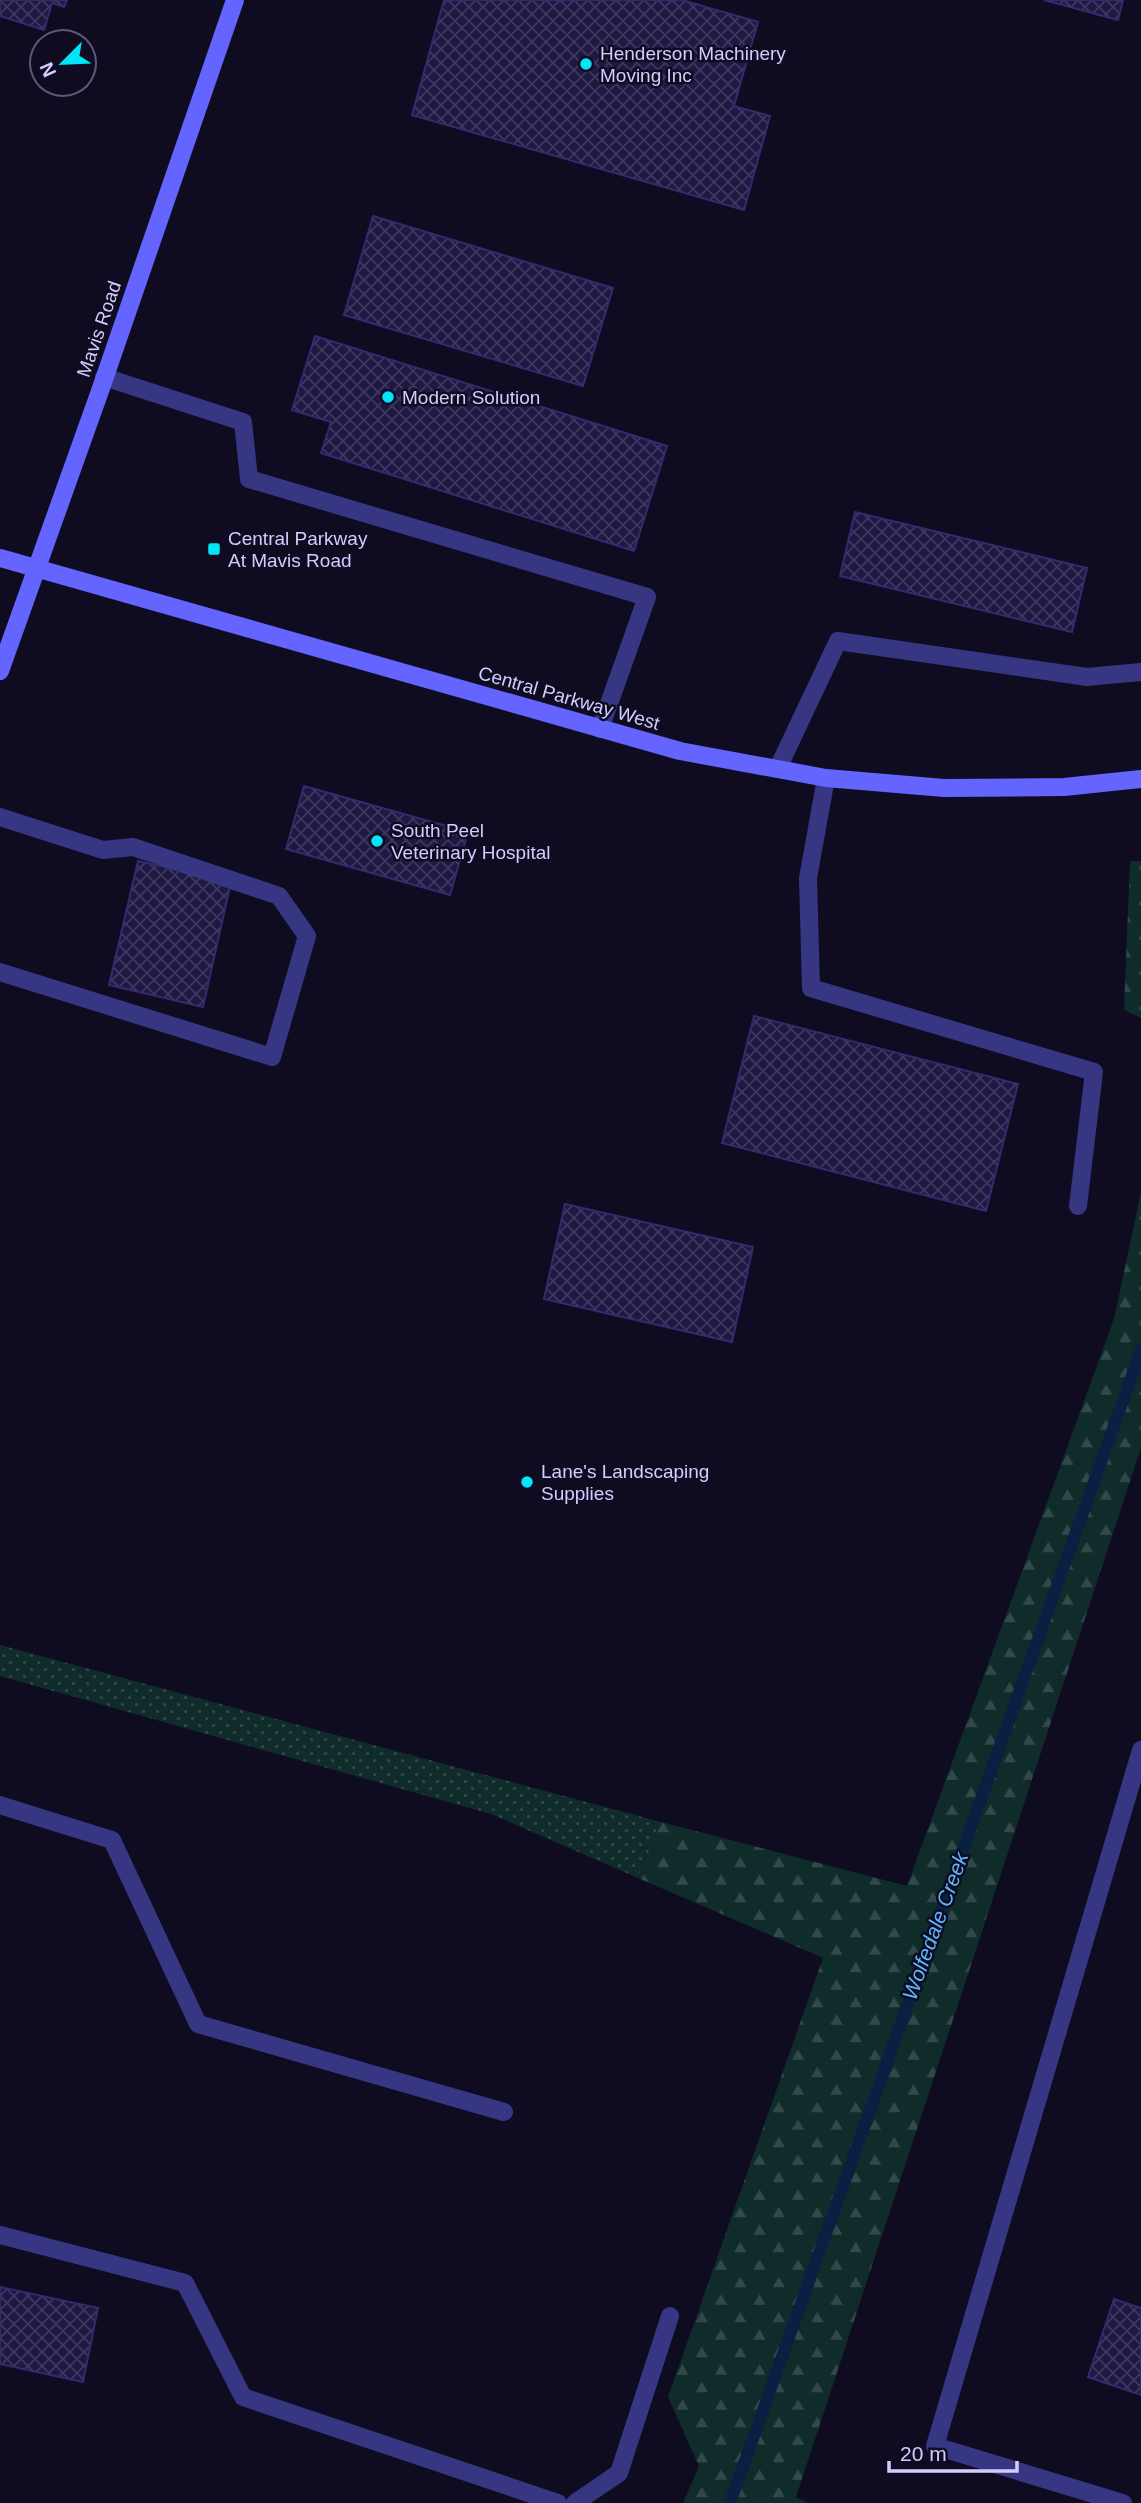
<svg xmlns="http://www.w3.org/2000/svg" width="1141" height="2503" font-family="Helvetica,sans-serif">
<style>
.green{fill:url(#green-dots)}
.forest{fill:url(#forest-firs)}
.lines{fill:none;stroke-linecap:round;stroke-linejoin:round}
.stream{stroke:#0a2043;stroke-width:12}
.building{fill:url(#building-cross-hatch);stroke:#352970;stroke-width:2}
.lane{stroke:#373682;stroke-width:18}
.secondary{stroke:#6464ff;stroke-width:18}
.poi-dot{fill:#00e6f8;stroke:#0f0c21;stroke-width:2.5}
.labels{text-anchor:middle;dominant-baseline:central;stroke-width:5;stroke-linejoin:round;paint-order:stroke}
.poi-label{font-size:19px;fill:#d1cdff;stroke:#0f0c21;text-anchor:start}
.street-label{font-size:19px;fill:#d1cdff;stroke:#0f0c21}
.water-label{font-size:21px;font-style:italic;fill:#5bb8ff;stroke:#0f0c21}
</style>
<defs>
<pattern id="green-dots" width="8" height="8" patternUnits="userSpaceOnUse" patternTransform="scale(1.75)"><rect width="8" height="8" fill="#0f2b2a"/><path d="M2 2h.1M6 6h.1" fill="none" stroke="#31494a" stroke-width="1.8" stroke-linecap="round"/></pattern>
<pattern id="forest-firs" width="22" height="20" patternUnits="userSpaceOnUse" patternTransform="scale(1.75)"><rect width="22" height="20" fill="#0f2b2a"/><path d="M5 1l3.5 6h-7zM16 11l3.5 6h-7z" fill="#31494a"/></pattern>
<pattern id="building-cross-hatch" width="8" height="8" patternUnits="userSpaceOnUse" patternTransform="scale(1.75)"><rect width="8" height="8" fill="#1f1843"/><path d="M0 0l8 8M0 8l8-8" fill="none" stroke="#3e385f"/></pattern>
</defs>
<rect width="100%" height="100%" fill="#0f0c21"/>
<!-- green -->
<path class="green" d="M0,1645l661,177 -23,56 -147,-64 -491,-138z"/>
<!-- forest -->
<path class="forest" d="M1130,861h11v157l-17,-8z
M1141,1192v256l-345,1049 12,6h-125l16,-37 -31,-69 155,-439 -185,-80 23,-56 246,64 207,-567z"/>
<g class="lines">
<!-- stream -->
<path class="stream" d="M730,2503l411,-1153"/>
</g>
<!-- building -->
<path class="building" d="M0,0h67l-3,7 -12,-4 -8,27 -44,-14z
M444,0h238l76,22 -24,84 36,10 -26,94 -332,-95z
M1044,0h79l-5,20z
M373,216l240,72 -30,98 -239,-71z
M315,336l352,110 -33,105 -313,-98 10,-31 -39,-12z
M855,512l232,56 -15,64 -232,-56z
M304,786l164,46 -18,63 -164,-46z
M138,861l93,21 -28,125 -94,-22z
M754,1016l264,68 -32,127 -264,-68z
M565,1204l188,43 -21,95 -188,-43z
M0,2287l98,21 -15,74 -83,-18z
M1114,2299l27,9v87l-53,-18z"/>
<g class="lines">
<!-- lane -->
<path class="lane" d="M104,377l139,45 6,57 398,118 -47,132
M778,768l60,-127 249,36 54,-5
M826,778l-18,100 3,110 283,84 -16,134
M0,817l103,33 30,-3 146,49 28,40 -35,121 -272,-85
M0,1805l112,35 86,184 306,88
M0,2235l185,48 58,114 315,106
M575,2503l44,-30 51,-157
M1123,2503l-188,-57 206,-696"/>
<!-- secondary -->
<path class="secondary" d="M0,558l680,193 146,27 118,10 120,-1 77,-8
M0,671l100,-280 135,-391"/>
</g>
<!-- markers -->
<g class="poi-dot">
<circle cx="586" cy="64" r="7"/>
<circle cx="388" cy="397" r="7"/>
<rect x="207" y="542" width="14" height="14" rx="3.5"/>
<circle cx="377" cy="841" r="7"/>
<circle cx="527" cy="1482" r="7"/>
</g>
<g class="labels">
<!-- poi labels -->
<g class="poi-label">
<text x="600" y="53">Henderson Machinery<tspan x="600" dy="22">Moving Inc</tspan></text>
<text x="402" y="397">Modern Solution</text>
<text x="228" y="538">Central Parkway<tspan x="228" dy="22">At Mavis Road</tspan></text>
<text x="391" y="830">South Peel<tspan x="391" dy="22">Veterinary Hospital</tspan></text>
<text x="541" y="1471">Lane's Landscaping<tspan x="541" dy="22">Supplies</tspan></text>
</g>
<!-- street labels -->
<g class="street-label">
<text transform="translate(99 329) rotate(-71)">Mavis Road</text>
<text transform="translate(569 698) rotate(16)">Central Parkway West</text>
</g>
<!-- water labels -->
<g class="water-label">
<text transform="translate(935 1926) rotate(-70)">Wolfedale Creek</text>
</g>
</g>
<!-- north arrow -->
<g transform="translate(63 63) rotate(246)"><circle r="33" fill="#0f0c21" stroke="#5d597a" stroke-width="2"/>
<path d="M0-5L12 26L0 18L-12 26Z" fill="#00e6f8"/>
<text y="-10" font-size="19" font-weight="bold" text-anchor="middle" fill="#d1cdff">N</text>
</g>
<!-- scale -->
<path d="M889 2461v10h128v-10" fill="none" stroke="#d1cdff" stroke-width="3.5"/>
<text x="900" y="2461" font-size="21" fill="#d1cdff" stroke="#0f0c21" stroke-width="5" paint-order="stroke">20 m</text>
</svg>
